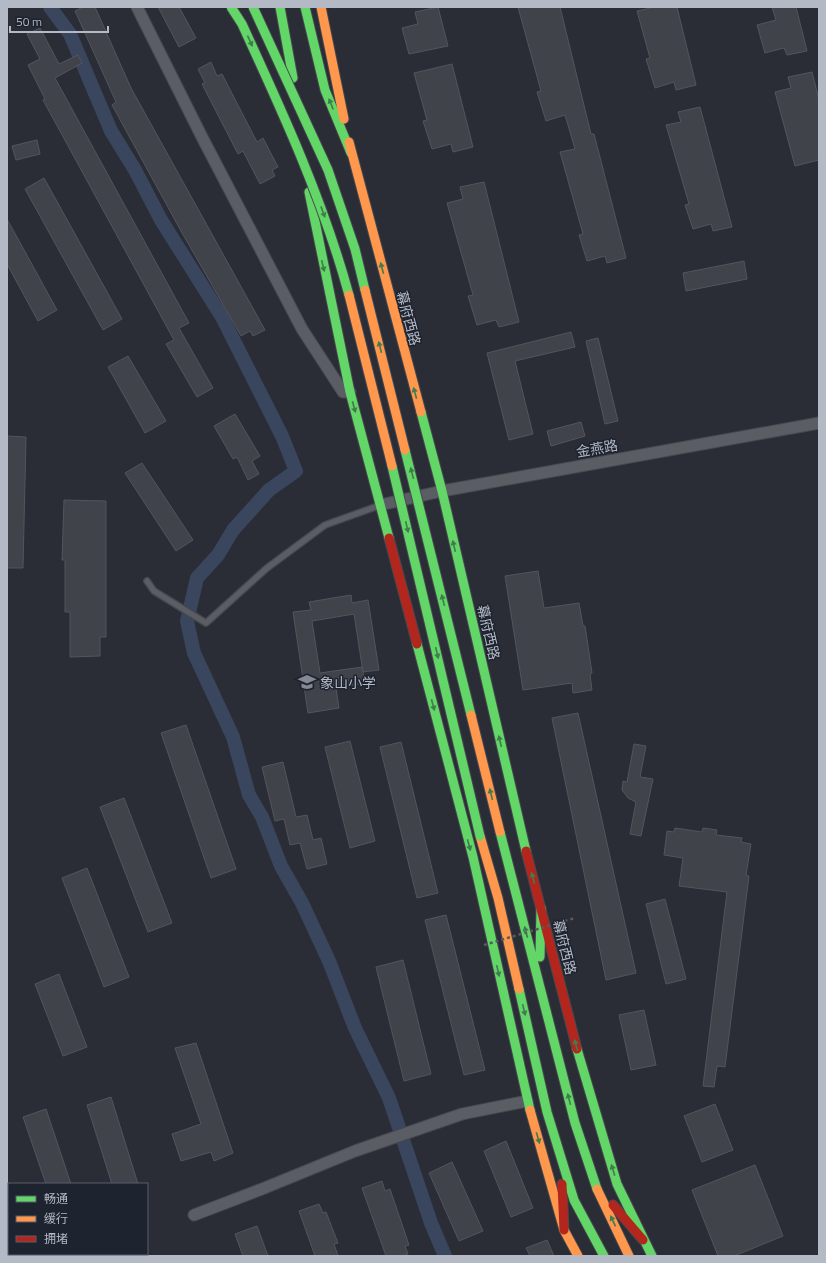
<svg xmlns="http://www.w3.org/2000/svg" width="826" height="1263" font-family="'Titillium Web','Noto Sans SC',sans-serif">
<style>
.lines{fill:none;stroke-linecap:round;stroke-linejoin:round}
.canal{stroke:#3a465e;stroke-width:14}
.building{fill:#41434a;stroke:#52555d}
.lane-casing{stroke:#46484e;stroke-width:8}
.street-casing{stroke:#46484e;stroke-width:13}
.fast-casing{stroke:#46484e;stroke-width:11}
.slow-casing{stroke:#46484e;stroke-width:11}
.jam-casing{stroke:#46484e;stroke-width:11}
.lane{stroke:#5a5d64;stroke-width:5.5}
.street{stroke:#5a5d64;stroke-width:11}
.fast{stroke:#63d668;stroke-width:9}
.slow{stroke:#ff974d;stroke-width:9}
.jam{stroke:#b3261e;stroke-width:9}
.fast-bridge-casing{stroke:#474951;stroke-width:11;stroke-linecap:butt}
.slow-bridge-casing{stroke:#474951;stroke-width:11;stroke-linecap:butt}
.path-bridge{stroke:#575b61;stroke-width:2.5;stroke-dasharray:3 3;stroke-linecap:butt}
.fast-bridge{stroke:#63d668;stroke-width:9}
.slow-bridge{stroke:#ff974d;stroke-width:9}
.oneway{fill:#407c4c}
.labels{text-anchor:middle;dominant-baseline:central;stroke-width:3;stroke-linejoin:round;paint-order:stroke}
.street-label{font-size:14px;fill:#b4b9c6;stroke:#1e2330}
.poi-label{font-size:14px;fill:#b4b9c6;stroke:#1e2330;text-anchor:start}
</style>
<rect width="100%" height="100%" fill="#2a2d35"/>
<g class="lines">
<!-- canal -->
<path class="canal" d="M50,7l20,27 41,97 24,39 26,50 61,97 60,119 14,35 -27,19 -36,40 -15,25 -21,23 -10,43 7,32 39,84 16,58 13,22 19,49 21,37 27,58 26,67 34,70 42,125 14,33"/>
</g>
<!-- building -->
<path class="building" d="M83,7h12l36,81 134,242 -12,6 -3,-5 -9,5 -60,-105 -69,-126 4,-3 -41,-91z
M158,7h21l17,31 -17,9z
M438,7l10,39 -39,8 -7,-26 16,-4 -3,-12z
M518,7h42l31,127h3l32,124 -19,5 -2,-7 -18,5 -8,-26 4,-1 -23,-82 15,-3 -10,-34 -19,6 -9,-29 4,-1z
M655,7h22l19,78 -20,5 -2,-8 -19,6 -9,-29 4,-1 -13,-47z
M772,7h24l11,44 -20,4 -3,-7 -19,5 -8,-28 19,-5z
M40,28l19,36 19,-9 4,8 -27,15 134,245 -10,5 34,60 -16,9 -31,-53 8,-4 -131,-240 2,-1 -17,-34 12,-6 -13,-25z
M211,62l6,14 5,-2 35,68 6,-4 15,29 -6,3 3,6 -15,8 -17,-33 -5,3 -36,-70 3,-1 -7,-14z
M452,64l21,83 -20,5 -2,-8 -19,5 -9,-28 4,-1 -13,-47z
M812,72l7,28v60l-24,6 -20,-74 16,-4 -3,-11z
M700,107l32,120 -19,4 -2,-7 -18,5 -8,-24 4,-1 -23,-79 15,-3 -3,-10z
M37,140l3,14 -24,6 -4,-14z
M44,178l78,141 -19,11 -78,-141z
M484,182l35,140 -20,5 -3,-7 -19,5 -9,-29 5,-1 -26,-92 16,-4 -3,-12z
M7,219l50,91 -19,11 -31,-57z
M744,261l3,18 -61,12 -3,-18z
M571,332l4,15 -60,14 18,73 -24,6 -22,-87z
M598,338l20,83 -13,3 -19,-83z
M128,356l38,65 -21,12 -37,-66z
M235,414l25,42 -8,5 7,13 -11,6 -11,-23 -4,2 -19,-33z
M581,422l4,14 -34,10 -4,-15z
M7,436l19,1 -3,131h-16z
M142,463l51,77 -17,11 -51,-78z
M64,500l42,1v136h-6v19l-30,1v-45h-5v-52h-3z
M538,571l6,37 35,-5 4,23h2l7,47 -2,1 2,16 -19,3 -1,-10 -49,7 -18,-114z
M351,595l1,8 16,-3 11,70 -16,2 -9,-58 -42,7 8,52 42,-6 3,16 -29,5 3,20 -31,5 -15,-101 18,-2 -2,-8z
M578,713l58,260 -30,7 -54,-262z
M186,725l50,144 -25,9 -50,-145z
M350,741l25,100 -25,7 -25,-101z
M401,742l37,151 -21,5 -37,-151z
M634,744l12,2 -6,31 13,2 -12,57 -11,-2 6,-32 -8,-4 -6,-8 1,-9 4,1z
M283,762l13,55 11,-2 6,25 8,-2 6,26 -20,5 -7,-26 -10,2 -6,-26 -9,2 -13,-54z
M124,798l48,125 -24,9 -48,-125z
M675,828l27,4 1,-4 14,2 -1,5 26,3 -1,4 10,2 -5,31 3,1 -24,191 -8,-1 -3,21 -11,-1 24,-194 -48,-6 4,-28 -19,-3 3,-24 7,1z
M87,868l42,109 -25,10 -42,-109z
M665,899l21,80 -20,5 -20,-80z
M446,915l39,155 -21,5 -39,-155z
M403,960l28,114 -27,7 -28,-114z
M59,974l28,73 -24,9 -28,-72z
M644,1010l12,55 -25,5 -12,-55z
M196,1043l37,110 -19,8 -3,-9 -30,9 -9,-27 29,-10 -26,-76z
M111,1097l27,87h-26l-25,-79z
M715,1104l18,46 -31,12 -18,-46z
M46,1109l25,75h-25l-23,-67z
M506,1141l27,67 -22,9 -27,-66z
M452,1162l31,69 -24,10 -30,-68z
M755,1165l28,71 -49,20h-16l-26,-66z
M382,1181l3,10 5,-2 19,56 -4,1 3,8 -7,2h-15l-24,-68z
M319,1204l4,9 3,-1 12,31 -4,1 4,12h-23l-16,-45z
M257,1226l11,30h-25l-8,-22z
M547,1240l7,16h-24l-4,-8z"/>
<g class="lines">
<!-- lane casing -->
<g class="lane-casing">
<path id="lane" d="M147,581l7,10 52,32 61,-55 58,-43 53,-19"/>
</g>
<!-- street casing -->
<g class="street-casing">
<path id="street" d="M137,7l66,132 99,190 41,63h7
M380,505l62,-14 377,-68
M194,1215l68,-26 93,-38 107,-37 65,-13"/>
</g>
<!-- fast casing -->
<g class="fast-casing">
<path id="fast" d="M280,7l13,71
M305,7l20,83 26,63
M309,192l41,200 39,146
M421,412l21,79 84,360
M417,644l56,213 57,253
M500,832l75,291 22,66
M540,957l1,-49
M519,989l28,123 27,88 30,56
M577,1049l40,135 35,72"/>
</g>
<!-- slow casing -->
<g class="slow-casing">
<path id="slow" d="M321,7l23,112
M349,142l72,270
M480,836l18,62 21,91
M530,1110l34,120 14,26
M597,1189l32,67"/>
</g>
<!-- jam casing -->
<g class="jam-casing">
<path id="jam" d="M389,538l28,106
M526,851l51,198
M562,1184l2,46
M613,1205l30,35"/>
</g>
<!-- lane -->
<use href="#lane" class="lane"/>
<!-- street -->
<use href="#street" class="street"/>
<!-- fast -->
<use href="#fast" class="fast"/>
<!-- slow -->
<use href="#slow" class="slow"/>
<!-- jam -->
<use href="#jam" class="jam"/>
<!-- fast-bridge casing -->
<g class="fast-bridge-casing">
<path id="fast-bridge" d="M231,7l11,17c41,89 81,176 107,271
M253,7l75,163 27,79 10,41
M405,450l66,265
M392,466l88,370"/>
</g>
<!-- slow-bridge casing -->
<g class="slow-bridge-casing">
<path id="slow-bridge" d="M365,290l40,160
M349,295l43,171
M471,715l29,117"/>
</g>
<!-- path-bridge -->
<path class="path-bridge" d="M484,945l91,-27"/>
<!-- fast-bridge -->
<use href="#fast-bridge" class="fast-bridge"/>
<!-- slow-bridge -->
<use href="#slow-bridge" class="slow-bridge"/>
</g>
<!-- one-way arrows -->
<defs><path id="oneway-solid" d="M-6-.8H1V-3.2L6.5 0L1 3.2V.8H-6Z"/></defs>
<g class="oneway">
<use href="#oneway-solid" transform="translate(250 41) rotate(65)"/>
<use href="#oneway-solid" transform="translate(331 104) rotate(-112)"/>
<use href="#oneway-solid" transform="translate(323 212) rotate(70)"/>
<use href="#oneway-solid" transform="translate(323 266) rotate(77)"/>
<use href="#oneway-solid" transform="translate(382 268) rotate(-105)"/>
<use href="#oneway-solid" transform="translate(380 347) rotate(-104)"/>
<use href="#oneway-solid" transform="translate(415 393) rotate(-105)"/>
<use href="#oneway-solid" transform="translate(354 407) rotate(75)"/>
<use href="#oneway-solid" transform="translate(412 473) rotate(-104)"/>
<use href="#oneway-solid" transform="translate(407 527) rotate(77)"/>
<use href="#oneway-solid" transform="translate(454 546) rotate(-103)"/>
<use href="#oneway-solid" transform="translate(443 600) rotate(-104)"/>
<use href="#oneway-solid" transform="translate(437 653) rotate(77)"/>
<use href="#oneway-solid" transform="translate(433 705) rotate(75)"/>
<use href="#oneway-solid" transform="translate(500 741) rotate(-103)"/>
<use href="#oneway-solid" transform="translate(491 794) rotate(-104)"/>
<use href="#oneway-solid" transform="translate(469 845) rotate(75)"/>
<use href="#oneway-solid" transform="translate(533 878) rotate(-104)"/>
<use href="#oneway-solid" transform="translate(526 932) rotate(-105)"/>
<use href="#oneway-solid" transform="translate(498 971) rotate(77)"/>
<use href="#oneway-solid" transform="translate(524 1010) rotate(77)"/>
<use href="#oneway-solid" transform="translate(576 1045) rotate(-104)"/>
<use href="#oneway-solid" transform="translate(569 1099) rotate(-104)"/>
<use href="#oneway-solid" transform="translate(538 1138) rotate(74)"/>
<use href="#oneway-solid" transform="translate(613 1170) rotate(-107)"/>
<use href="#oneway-solid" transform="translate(613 1221) rotate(-115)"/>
</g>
<!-- icons -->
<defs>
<g id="school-bare" transform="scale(1.38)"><path d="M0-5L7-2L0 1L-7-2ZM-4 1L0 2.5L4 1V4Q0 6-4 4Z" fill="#848893" stroke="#1e2330" stroke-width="2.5" paint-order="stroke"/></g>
</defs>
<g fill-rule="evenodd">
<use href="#school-bare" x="307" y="682"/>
</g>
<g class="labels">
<!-- street labels -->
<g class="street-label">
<text transform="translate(409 318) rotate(75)">幕府西路</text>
<text transform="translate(597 448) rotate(-10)">金燕路</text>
<text transform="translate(489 632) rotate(77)">幕府西路</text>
<text transform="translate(565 947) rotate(76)">幕府西路</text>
</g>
<!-- poi labels -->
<g class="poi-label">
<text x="320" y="682">象山小学</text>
</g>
</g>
<!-- border -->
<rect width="826" height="1263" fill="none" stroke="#b4b9c6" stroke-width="16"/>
<!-- legend -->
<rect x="8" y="1183" width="140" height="72" fill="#1e2330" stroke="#5a5f6c"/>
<rect x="16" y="1196" width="20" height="6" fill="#63d668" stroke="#5a5f6c"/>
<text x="44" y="1203" font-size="12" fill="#b4b9c6">畅通</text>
<rect x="16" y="1216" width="20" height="6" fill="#ff974d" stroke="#5a5f6c"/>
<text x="44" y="1223" font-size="12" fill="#b4b9c6">缓行</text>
<rect x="16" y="1236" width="20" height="6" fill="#b3261e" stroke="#5a5f6c"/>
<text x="44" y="1243" font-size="12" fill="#b4b9c6">拥堵</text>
<!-- scale -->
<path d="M10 26v6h98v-6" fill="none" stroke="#b4b9c6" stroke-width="2"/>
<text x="16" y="26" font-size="12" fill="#b4b9c6" stroke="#1e2330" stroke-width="3" paint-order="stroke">50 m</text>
</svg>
